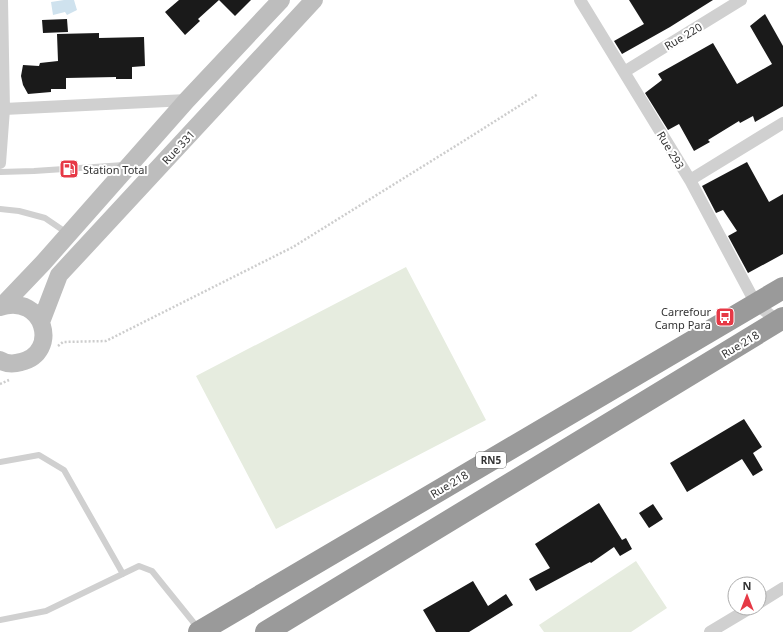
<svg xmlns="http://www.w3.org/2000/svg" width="783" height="632" font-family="'Noto Sans',sans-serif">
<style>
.green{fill:#e6ecdf}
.water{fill:#cfe2ee}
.building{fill:#1a1a1a}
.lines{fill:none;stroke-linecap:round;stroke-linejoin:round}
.path{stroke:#cdcdcd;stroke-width:2.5;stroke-dasharray:2 2;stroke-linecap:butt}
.lane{stroke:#d0d0d0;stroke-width:6}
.street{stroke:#d0d0d0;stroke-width:12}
.secondary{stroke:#bdbdbd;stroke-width:18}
.highway{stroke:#9a9a9a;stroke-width:22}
.labels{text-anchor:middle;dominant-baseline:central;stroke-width:4;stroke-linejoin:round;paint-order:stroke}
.shield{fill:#fff;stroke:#707070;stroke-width:1}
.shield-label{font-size:10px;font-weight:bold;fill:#333}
.street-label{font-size:11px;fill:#333;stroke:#fff}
.poi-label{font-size:11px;fill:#333;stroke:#fff;text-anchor:start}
</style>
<rect width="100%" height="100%" fill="#fff"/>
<!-- green -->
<path class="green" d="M406,267l80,153 -210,109 -80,-153z
M636,561l31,47 -36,24h-87l-5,-7z"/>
<!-- water -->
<path class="water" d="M64,0h10l3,10 -10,5 -2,-3 -12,3 -2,-13z"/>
<!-- building -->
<path class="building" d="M179,0h40l-21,19 2,2 -15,14 -20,-23z
M219,0h32l-16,16z
M629,0h84l-43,27 -48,27 -8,-13 30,-17z
M765,14l18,32v60l-28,16 -2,-6 -13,7 -1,-2 -31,19 2,2 -16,9 -15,-27 -11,6 -23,-37 17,-13 -4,-6 55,-31 24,41 35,-20 -22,-38z
M67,19l1,13 -25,1 -1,-13z
M99,33v5l45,-1 1,29 -13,1v12h-16v-2l-50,1v11h-15v3l-23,2 -5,-9 -2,-9 2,-11 16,1 1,-3 18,-2 -1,-27z
M747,162l22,40 14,-8v60l-35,19 -20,-37 9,-5 -14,-21 -7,3 -14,-27z
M744,419l18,28 -9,6 10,17 -10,6 -11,-17 -55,33 -17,-29z
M599,503l23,37 4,-2 6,11 -12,7 -6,-9 -23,16 -1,-1 -54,29 -7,-12 21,-11 -15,-24z
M653,504l10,15 -14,9 -10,-15z
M473,581l15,25 18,-12 7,11 -44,27h-33l-13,-22z"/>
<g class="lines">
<!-- path -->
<path class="path" d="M58,346l5,-4 43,-1 187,-94 169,-105 76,-48
M0,384l9,-4"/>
<!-- lane -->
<path class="lane" d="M0,172l34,-1 90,-6
M0,209l19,2 26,7 22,15
M0,462l39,-7 25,15 59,104
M0,620l46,-9 93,-45 13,5 46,57"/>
<!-- street -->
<path class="street" d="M580,0l110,180 66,124 22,17
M624,72l117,-72
M4,109l183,-9
M0,163l4,-54 -2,-109
M690,180l93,-57
M759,603l24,-15
M710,632l40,-24"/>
<!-- secondary -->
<path class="secondary" d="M0,307c45,-14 60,46 21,55 -7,2 -15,2 -21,-2
M1,307l42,-44 144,-163 94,-100
M41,322l18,-47 255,-275"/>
<!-- highway -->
<path class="highway" d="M199,632l584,-344
M266,632l517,-314"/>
</g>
<!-- icons -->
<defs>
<g id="fuel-square" transform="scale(1)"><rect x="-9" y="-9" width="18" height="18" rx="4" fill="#e63946" stroke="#fff"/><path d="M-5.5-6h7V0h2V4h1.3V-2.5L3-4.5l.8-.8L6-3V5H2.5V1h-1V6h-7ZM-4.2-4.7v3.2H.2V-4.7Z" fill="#fff"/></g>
<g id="bus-square" transform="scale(1)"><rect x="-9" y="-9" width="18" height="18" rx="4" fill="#e63946" stroke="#fff"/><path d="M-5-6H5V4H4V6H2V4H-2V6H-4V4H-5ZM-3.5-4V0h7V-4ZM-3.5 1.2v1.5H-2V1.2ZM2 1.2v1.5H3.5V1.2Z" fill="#fff"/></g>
</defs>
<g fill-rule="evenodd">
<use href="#fuel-square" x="69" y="169"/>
<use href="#bus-square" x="725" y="317"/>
</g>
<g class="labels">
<!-- shield labels -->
<rect class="shield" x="476" y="452" width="30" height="16" rx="3"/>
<g class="shield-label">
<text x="491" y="460">RN5</text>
</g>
<!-- street labels -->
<g class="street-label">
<text transform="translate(683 36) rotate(-31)">Rue 220</text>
<text transform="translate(178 147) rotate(-47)">Rue 331</text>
<text transform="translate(671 150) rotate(59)">Rue 293</text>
<text transform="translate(740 344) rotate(-31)">Rue 218</text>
<text transform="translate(449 484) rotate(-31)">Rue 218</text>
</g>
<!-- poi labels -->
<g class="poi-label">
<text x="83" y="169">Station Total</text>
<text x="711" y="311" text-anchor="end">Carrefour<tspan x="711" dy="13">Camp Para</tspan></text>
</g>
</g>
<!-- north arrow -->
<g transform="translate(747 596)"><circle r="19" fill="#ffffff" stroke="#adadad"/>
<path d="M0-3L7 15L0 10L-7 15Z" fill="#e63946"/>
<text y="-6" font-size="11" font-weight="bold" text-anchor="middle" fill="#333333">N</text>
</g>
</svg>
